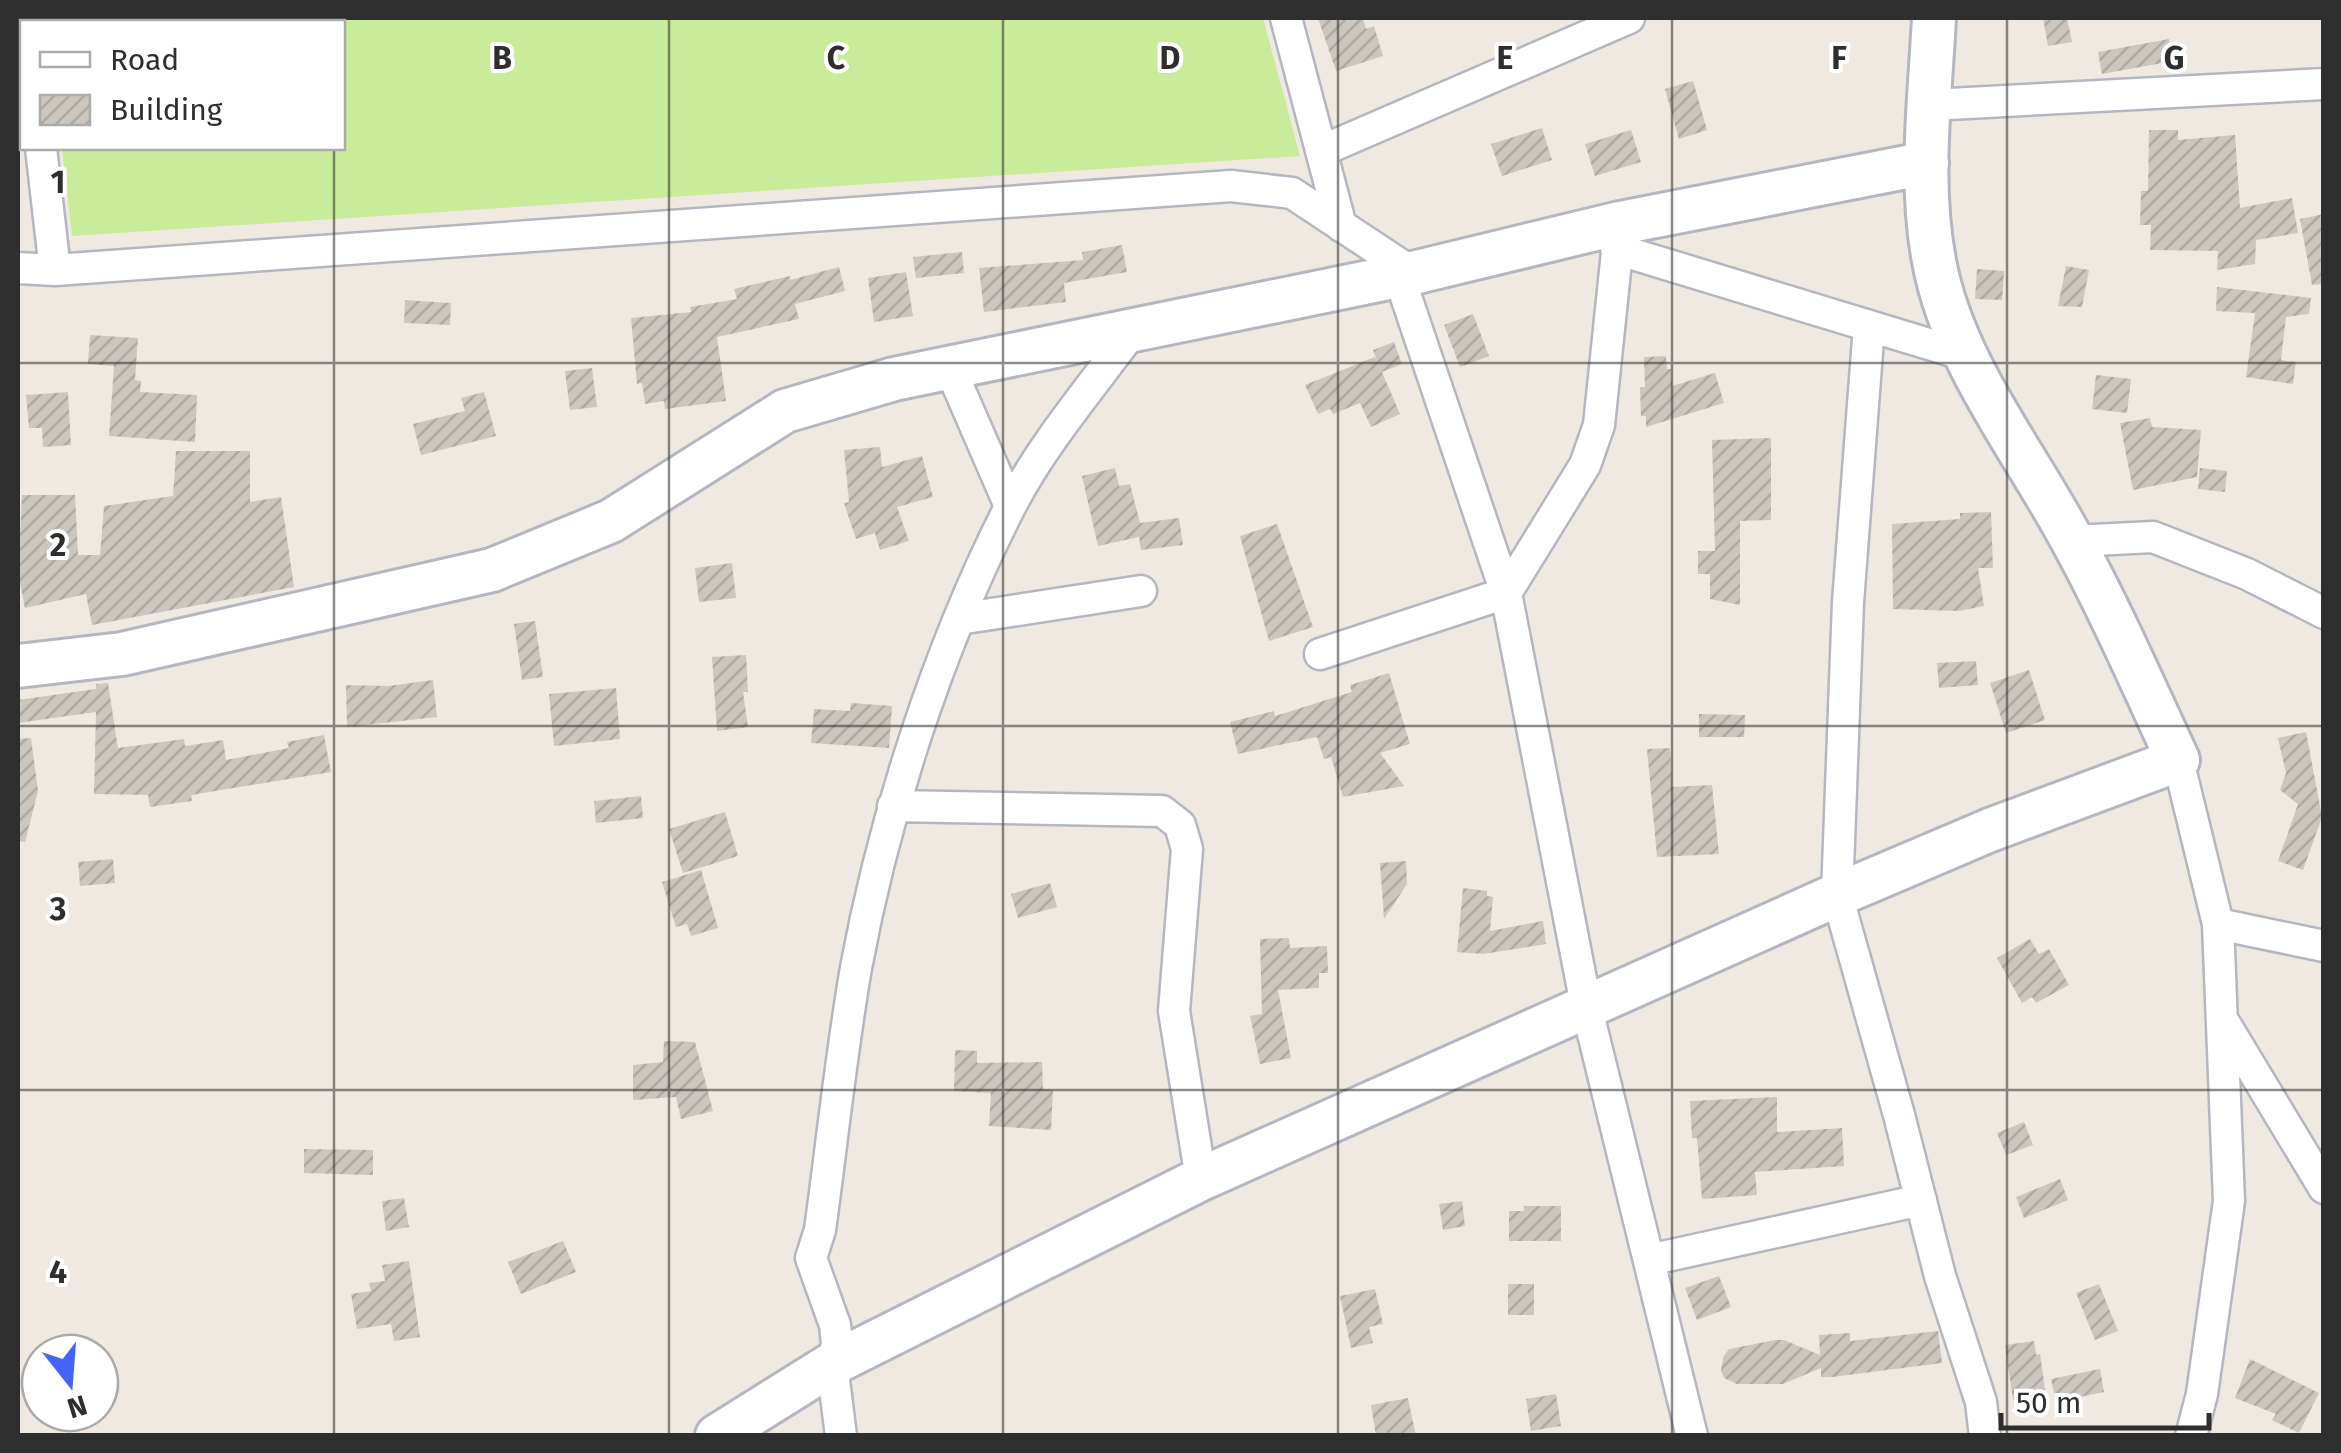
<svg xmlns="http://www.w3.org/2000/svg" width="2341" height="1453" font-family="'Fira Sans',sans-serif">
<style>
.pitch{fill:#c9ec9a}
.building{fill:url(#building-hatch)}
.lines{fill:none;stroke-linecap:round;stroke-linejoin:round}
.street-casing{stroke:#b4b7c1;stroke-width:35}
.secondary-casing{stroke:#b4b7c1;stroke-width:48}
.street{stroke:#fff;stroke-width:30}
.secondary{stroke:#fff;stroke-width:42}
.grid{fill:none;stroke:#2e2e2e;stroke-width:2.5;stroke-opacity:0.55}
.grid-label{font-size:32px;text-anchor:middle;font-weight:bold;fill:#2e2e2e;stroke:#fff;stroke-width:8;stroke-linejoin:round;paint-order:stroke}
</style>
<defs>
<pattern id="building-hatch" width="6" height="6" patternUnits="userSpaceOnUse" patternTransform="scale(2.5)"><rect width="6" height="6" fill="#cbc7bf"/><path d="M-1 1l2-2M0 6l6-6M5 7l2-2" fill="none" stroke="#afaba4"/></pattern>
</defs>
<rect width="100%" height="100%" fill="#efe9e1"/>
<!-- pitch -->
<path class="pitch" d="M48,18h1215l37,138 -1228,80 -10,-88h280v-126h-294z"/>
<!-- building -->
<path class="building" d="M1318,18h45l3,11 8,-3 9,30 -47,15z
M2043,18h24l5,24 -24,4z
M2169,39l4,22 -71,13 -4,-22z
M1693,81l14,49 -28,9 -14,-50z
M1542,128l10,32 -50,16 -11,-32z
M1631,130l10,32 -46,14 -10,-32z
M2149,130h29v10l57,-5 5,73 52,-10 6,35 -42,7 -1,24 -38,6 1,-19 -68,-1 1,-25h-11l1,-34h7z
M2324,214v70l-12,1 -12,-66z
M1122,245l5,27 -63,11 2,19 -82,10 -5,-44 104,-8 -1,-8z
M962,252l2,21 -48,5 -3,-21z
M2066,266l23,4 -7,37 -24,-1z
M839,267l6,24 -50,13 4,15 -82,18 9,64 -61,8 -1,-8 -19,3 -3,-21 -5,1 -6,-66 60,-6 -1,-5 47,-8 -3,-10 56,-13v4z
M1977,269l27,2 -2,29 -27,-1z
M906,272l7,44 -39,6 -6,-44z
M2217,287l94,11 -2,16 -23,3 -5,43 15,2 -3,22 -47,-7 9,-64 -39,-2z
M405,300l46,3 -1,22 -46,-2z
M1473,314l16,42 -29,11 -16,-42z
M90,335l48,3 -3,42 6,1 -1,11 57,3 -2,47 -86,-6 5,-70 -26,-2z
M1394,342l8,22 -20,8 18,42 -29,13 -11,-24 -27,11 -3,-5 -12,5 -13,-29 70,-28 4,9 -6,-16z
M1666,356l1,13h4l1,17 43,-13 9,30 -78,24v-11h-5l-1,-29h5l-1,-30z
M592,368l5,39 -27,3 -5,-39z
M2096,375l35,4 -4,34 -35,-4z
M68,392l3,53 -28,2 -1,-19h-13l-3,-33z
M484,392l12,44 -75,19 -8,-31 52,-13 -4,-13z
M2150,418l2,9 49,3 -4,47 -64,13 -13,-67z
M1771,438v82l-31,1v84l-30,-6v-25h-12v-23h17l-3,-111z
M880,447l2,20 40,-11 11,41 -36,10 12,34 -29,9 -5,-17 -19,6 -12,-36 5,-1 -5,-52z
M176,451h74v51l31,-5 13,90 -202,38 -6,-31 -61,14 -7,-35 4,-78h53l3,60h22l4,-49 69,-10z
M1115,468l4,18 11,-2 10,39 39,-5 4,27 -42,5 -2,-13 -41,9 -16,-70z
M2200,468l27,3 -2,21 -27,-3z
M1991,512l2,56h-15l6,38 -25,5 -66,-2 -1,-85 68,-5v-6z
M1277,524l36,103 -44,14 -29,-105z
M732,563l4,35 -37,4 -4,-34z
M535,621l8,56 -21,3 -8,-56z
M746,655l2,37h-5l5,35 -31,4 -5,-74z
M1976,661l2,24 -39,3 -2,-25z
M2029,670l16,50 -39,13 -16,-50z
M1389,673l21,71 -30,9 24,33 -61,11 -12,-40 -7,2 -7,-22 -79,17 -8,-32 44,-11 1,5 77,-24 -2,-7z
M433,680l4,37 -90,10 -1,-42 42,1z
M108,683l10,65 66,-9 1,7 38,-6 3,20 63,-12 -2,-6 37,-7 7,37 -140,23 1,6 -42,6 -2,-12 -54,-1 2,-82 -78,11v-23l78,-11v-5z
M616,688l4,51 -66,7 -5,-52z
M851,703l41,3 -3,42 -78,-5 3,-34 36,2z
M1699,714l46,1 -1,22h-45z
M2306,732l17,90 -2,-2 -18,50 -25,-9 20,-57 -18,-14 6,-17 -8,-35z
M31,738l7,53 -13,51 -7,-1v-102z
M1670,748l2,39 40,-2 7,69 -62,3 -10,-108z
M641,796l2,22 -47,5 -2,-22z
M725,812l13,44 -55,17 -14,-44z
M113,859l2,24 -35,3 -2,-24z
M1406,861l1,23 -23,35 -4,-56z
M701,870l17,58 -27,8 -4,-12 -11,3 -14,-45z
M1050,883l7,24 -39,11 -7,-24z
M1463,888l24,3v5l6,1 -3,34 53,-10 3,23 -63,10 -26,-2z
M1289,938l1,10 37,-2 1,27h-9v15l-41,2 13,68 -31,6 -10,-48 12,-2 -2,-75z
M2030,939l9,15 10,-5 20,36 -33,18 -4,-6 -10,6 -25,-45z
M664,1041l31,1 18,69 -32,8 -5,-22 -43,3v-35l30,-3z
M955,1050l22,1v12l65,-1 1,27 10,1 -2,40 -62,-4 2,-33 -37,-2z
M1777,1097v35l65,-4 2,38 -89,6 2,23 -55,4 -5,-61h-5l-2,-37z
M2024,1122l9,23 -27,10 -9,-22z
M304,1149l69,1v25l-69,-2z
M2060,1179l8,21 -44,18 -8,-21z
M404,1198l5,29 -23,4 -4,-30z
M1462,1201l3,25 -22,4 -4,-26z
M1524,1206h37v35h-52v-30h15z
M563,1241l13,31 -55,22 -13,-32z
M409,1261l11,76 -26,4 -3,-17 -34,5 -6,-35 20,-3 -2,-8 16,-2 -3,-16z
M1719,1276l12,31 -34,13 -12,-32z
M1508,1284h26v31h-26z
M2099,1284l19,47 -23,9 -19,-47z
M1375,1289l8,35 -14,3 4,16 -22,5 -11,-52z
M1938,1331l4,32 -110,14h-11v-9l-38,16h-46l-13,-6 -3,-7 2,-14 6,-8 46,-9h9l36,15 -1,-20 31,-2v8z
M2034,1341l2,14 4,-1 6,42 -33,4 -8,-55z
M2250,1359l69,34 -20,40 -27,-13 4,-6 -41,-16z
M2100,1369l4,23 -48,10 -5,-23z
M1556,1394l5,32 -30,5 -5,-32z
M1408,1398l8,38h-40l-5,-31z"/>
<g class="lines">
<!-- street casing -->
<g class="street-casing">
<path id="street" d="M26,18v4
M1286,18l55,208
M1930,105l394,-21
M41,148l14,122
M1321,151l308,-133
M1616,249l349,106
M18,268l37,2 1176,-84 61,7 121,80
M1399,276l107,317 80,412 106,431
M1869,326l-21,276 -11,293 62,220 41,161 41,126 4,34
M950,368l60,138
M2073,541l80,-4 94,37 77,39
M959,619l182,-28
M1320,654l186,-61 79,-128 14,-40 21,-202
M2178,760l40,164 11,277 -27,193 -11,42
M893,806l269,5 18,14 7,24 -13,162 27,168
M2218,924l106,22
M2225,1024l99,164
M1649,1260l272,-60
M841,1436l-9,-72 5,-20 -2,-19 -24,-67 9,-28c12,-87 21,-176 36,-262 28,-152 83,-322 153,-459 31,-62 84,-124 125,-180"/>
</g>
<!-- secondary casing -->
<g class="secondary-casing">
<path id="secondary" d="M18,666l104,-12 370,-84 119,-49 174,-110 109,-32 519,-106 207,-50 307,-60
M717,1436l115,-72 369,-185 636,-284 153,-65 188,-70c-34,-73 -67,-149 -106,-220 -48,-90 -119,-176 -138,-279 -15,-79 -4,-164 0,-243"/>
</g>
<!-- street -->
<use href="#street" class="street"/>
<!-- secondary -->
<use href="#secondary" class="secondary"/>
</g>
<!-- grid -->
<path class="grid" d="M334,18v4M669,18v1418M1003,18v1418M1338,18v1418M1672,18v1418M2007,18v1418M334,148v1288M18,363h2306M18,726h2306M18,1090h2306"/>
<g class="grid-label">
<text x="502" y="69">B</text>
<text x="836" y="69">C</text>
<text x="1170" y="69">D</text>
<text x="1505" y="69">E</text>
<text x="1839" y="69">F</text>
<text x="2174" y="69">G</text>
<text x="58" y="193">1</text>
<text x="58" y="556">2</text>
<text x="58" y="920">3</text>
<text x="58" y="1283">4</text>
</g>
<!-- border -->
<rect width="2341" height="1453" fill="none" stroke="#2e2e2e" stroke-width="40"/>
<!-- legend -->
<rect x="20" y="20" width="325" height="130" fill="#ffffff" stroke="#ababab" stroke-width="2.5"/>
<rect x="40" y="52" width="50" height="15" fill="#ffffff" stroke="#ababab" stroke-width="2.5"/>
<text x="110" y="70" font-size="30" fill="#2e2e2e">Road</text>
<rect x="40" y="95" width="50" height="30" fill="url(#building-hatch)" stroke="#ababab" stroke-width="2.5"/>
<text x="110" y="120" font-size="30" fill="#2e2e2e">Building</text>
<!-- north arrow -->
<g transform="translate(70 1383) rotate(163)"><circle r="48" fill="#ffffff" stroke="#ababab" stroke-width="2.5"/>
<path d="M0-8L18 38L0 25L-18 38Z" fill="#4264fb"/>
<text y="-15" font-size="28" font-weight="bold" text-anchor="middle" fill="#2e2e2e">N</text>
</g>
<!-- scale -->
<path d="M2001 1413v15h208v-15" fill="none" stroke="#2e2e2e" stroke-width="5"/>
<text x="2016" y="1413" font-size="30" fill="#2e2e2e" stroke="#ffffff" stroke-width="8" paint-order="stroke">50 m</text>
</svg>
